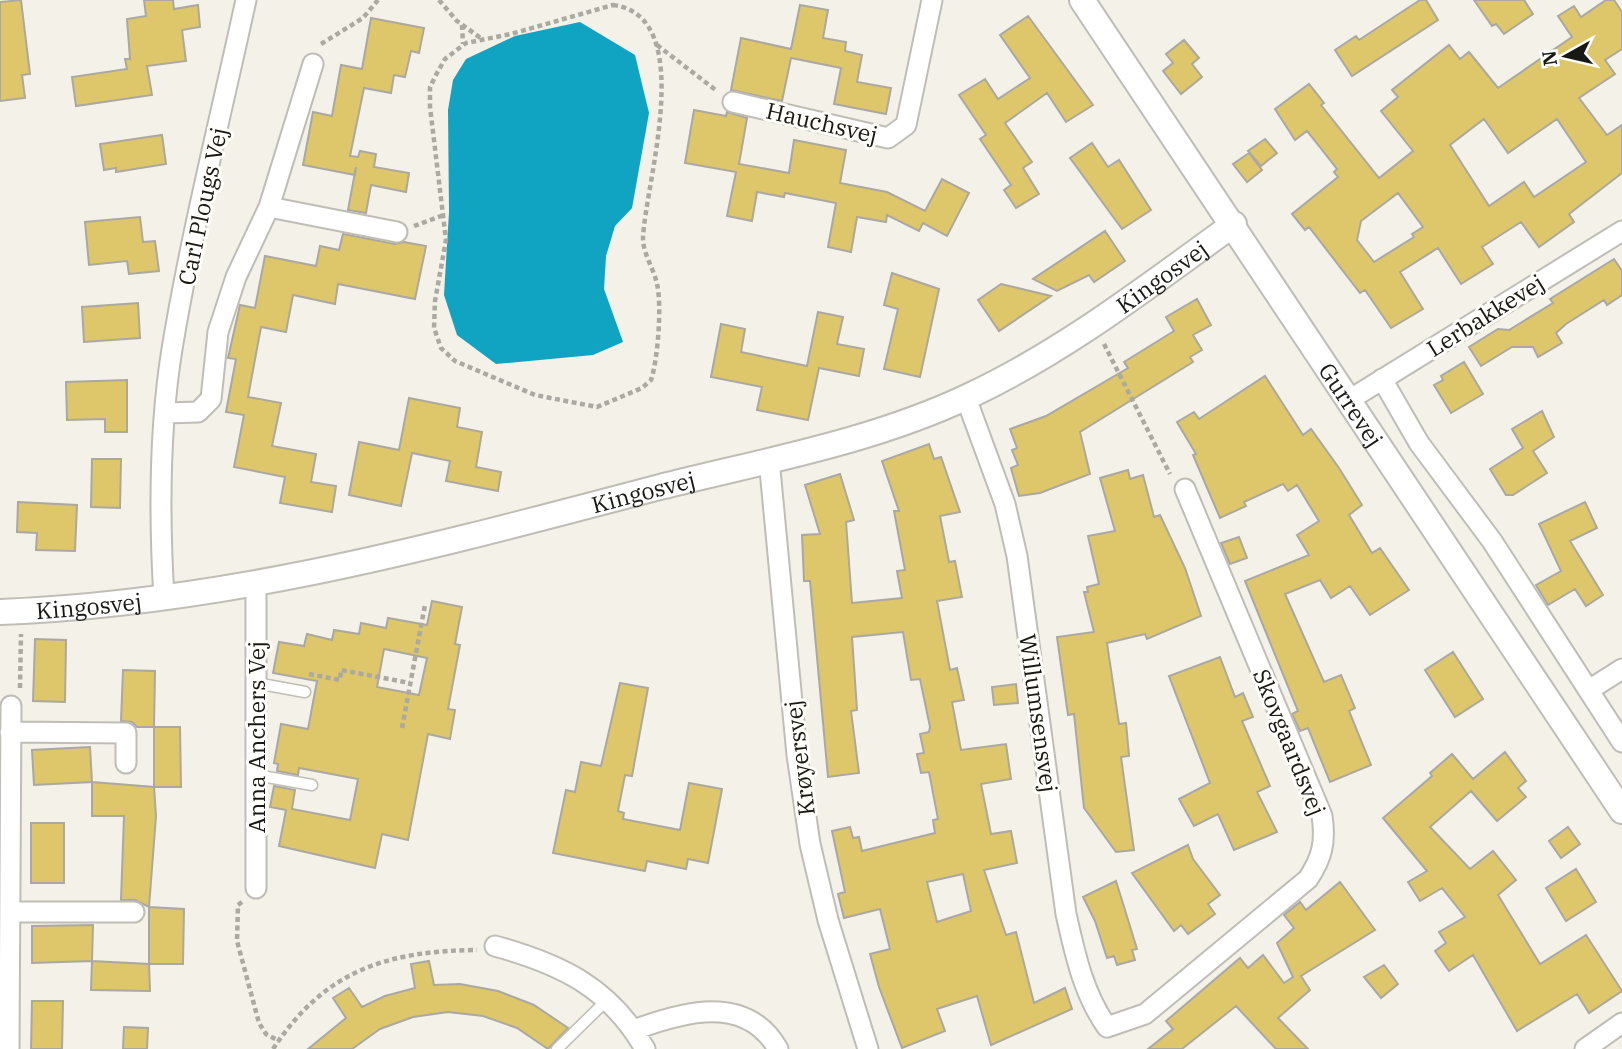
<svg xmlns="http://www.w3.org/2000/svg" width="1622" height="1049" font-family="'IBM Plex Serif',serif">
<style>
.water{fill:#10a3c2}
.building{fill:#dec76a;stroke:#aaa8a0;stroke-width:2;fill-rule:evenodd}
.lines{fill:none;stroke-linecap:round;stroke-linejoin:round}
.service-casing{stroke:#bfbdb5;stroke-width:13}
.minor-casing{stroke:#bfbdb5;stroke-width:23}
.tertiary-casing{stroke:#bfbdb5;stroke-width:28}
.path{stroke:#aaa9a2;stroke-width:4.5;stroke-dasharray:5 3.5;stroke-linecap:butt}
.service{stroke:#fff;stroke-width:10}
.minor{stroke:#fff;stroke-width:19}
.tertiary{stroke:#fff;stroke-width:24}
.labels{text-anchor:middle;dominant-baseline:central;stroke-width:6;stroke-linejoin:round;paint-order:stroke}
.street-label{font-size:23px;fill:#181815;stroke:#fffefb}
</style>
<rect width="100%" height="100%" fill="#f3f1e8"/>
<!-- water -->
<path class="water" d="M580,22l55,33 14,58 -17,95 -17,18 -9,30 -2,33 19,53 -30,13 -97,9 -39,-29 -13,-40 5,-83 -1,-102 5,-30 13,-21 49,-23z"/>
<!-- building -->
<path class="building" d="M21,0l9,74 -8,1 3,23 -25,3v-99z
M144,0h29l1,9 24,-4 2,22 -18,3 4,31 -39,5 5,29 -76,11 -4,-29 55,-8 -2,-10h5l-3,-40 19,-3z
M1420,0h6l12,20 -86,56 -17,-26 21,-14 3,4z
M1474,0h50l9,14 -29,20 -8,-10 -4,2z
M1606,0h8l8,12v37l-17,11 10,14 -36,24 28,37 15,-10v48l-53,41 5,8 -35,25 -18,-25 -39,25 11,17 -32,20 -23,-36 -38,24 23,37 -32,19 -26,-38 -5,3 -51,-66 -4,3 -13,-16 46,-37 -4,-5 3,-3 -30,-38 -12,9 -20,-31 34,-25 15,19 -3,2 58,73 34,-27 -32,-40 17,-14 -6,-7 57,-45 11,14 9,-7 29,36 74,-51 -14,-21 16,-10 7,11zM1484,119l24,34 49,-34 29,43 -52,35 -10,-15 -35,24 -39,-61zM1398,193l25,34 -11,7 2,3 -40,25 -17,-22 4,-19z
M800,5l28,5 -5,28 23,4 -1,9 17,4 -5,27 34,6 -5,26 -52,-10 7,-36 -50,-10 -9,43 -51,-11 10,-52 50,11z
M1028,16l65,89 -27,17 -19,-29 -42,30 27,39 -9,6 16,26 -23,14 -12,-18 7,-5 -31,-46 6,-4 -27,-40 26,-16 13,20 32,-21 -30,-43z
M371,18l53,10 -5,25 -8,-2 -6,26 -11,-2 -3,18 -27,-5 -14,68 8,1 2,-6 16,3 -2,13 35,6 -3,19 -35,-7 -5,28 -18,-3 8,-43 -1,8 -52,-10 10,-53 19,4 9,-51 21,4z
M1184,40l15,18 -7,6 10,13 -21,17 -18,-23 10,-8 -7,-9z
M694,110l32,6 1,-4 20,6 -8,46 50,9 5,-33 52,10 -6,33 47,9 38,19 17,-32 27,14 -22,43 -24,-13 -4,8 -32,-16 -1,7 -29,-5 -6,35 -23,-5 8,-44 -51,-10 -1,4 -27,-5 -5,29 -25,-5 9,-44 -51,-9z
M162,135l4,29 -50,8v-4l-12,2 -4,-26z
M1265,139l12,14 -16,13 -13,-15z
M1092,143l16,24 11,-7 32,50 -29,19 -52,-71z
M1249,153l13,17 -15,12 -14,-18z
M140,217l3,25 12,-1 4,30 -30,3 -2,-13 -38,4 -4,-43z
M1105,231l20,30 -31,21 -5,-7 -32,16 -24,-12z
M343,234l52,10 9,-2 22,4 -11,53 -77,-15 -3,20 -42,-9 -7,37 -25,-5 -13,70 33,6 -9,43 44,8 -5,28 25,4 -4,26 -52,-9 5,-26 -51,-10 10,-52 -18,-3 10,-53 -8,-1 12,-53 15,3 10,-52 51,10 4,-20 19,4z
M1614,259l8,12v24l-15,10 -3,-5 -38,24 -10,9 6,10 -24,14 -5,-10h-21l-31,19 -12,-19 29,-18 11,1 44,-27 -3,-4z
M892,273l47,16 -19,88 -36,-8 14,-60 -14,-4z
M1001,284l50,12 -52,35 -21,-31z
M1197,299l14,26 -18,10 9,15 -12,7 3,5 -113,70 10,42 -50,19 -21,3 -8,-28 7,-3 -6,-15 5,-2 -7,-19 36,-13 82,-48 -4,-6 50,-31 -8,-14z
M138,303l2,35 -56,4 -2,-35z
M818,312l25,5 -6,27 27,5 -5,27 -40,-8 -11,52 -51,-10 5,-23 -51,-10 10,-53 24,5 -4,23 66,14z
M1464,362l19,32 -32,19 -17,-28 9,-5 -2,-4z
M1265,376l38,59 8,-6 28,39 23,37 -13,10 23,38 8,-5 29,42 -39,25 -20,-29 -19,12 -11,-18 -35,14 39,88 17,-7 14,33 -6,3 22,54 -41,17 -22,-54 -8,3 -8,-17 6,-3 -53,-130 64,-26 -12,-20 22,-14 -22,-36 -9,6 -5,-7 -39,18 2,4 -26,12 -27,-63 3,-1 -19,-32 17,-10 5,7z
M127,380v52h-22v-13l-38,1 -1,-38z
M409,398l51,10 -3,19 25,5 -6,35 25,5 -3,19 -52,-10 4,-20 -38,-8 -11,53 -52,-11 10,-53 40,8z
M1542,411l12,26 -21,14 14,22 -34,22h-7l-16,-26 33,-21 -11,-19z
M929,444l5,15 7,-2 19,55 -20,4 9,46 6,-1 7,36 -25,4 13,69 7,-2 7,32 -12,2 9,48 45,-6 5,35 -30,5 10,50 20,-3 6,32 -33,7 22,65 10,-3 18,71 31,-15 7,21 -81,36 -14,-49 -40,13 8,22 -43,17 -23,-61 -9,-33 20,-5 -10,-40 -36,9 -6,-24 7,-2 -13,-61 18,-4 3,11 6,-1 3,14 73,-18 -2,-13 5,-1 -9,-47 -8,1 -4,-19 7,-1 -4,-19 9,-2 1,-5 -10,-48 -9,1 -8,-48 -51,5 5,73 -6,1 8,62 -31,4 -18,-196h-6l-2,-46 18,-1 -15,-49 35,-11 14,46 -8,2 6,81 50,-5 -5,-27 8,-1 -11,-59h5l-17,-50zM963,874l8,37 -34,11 -10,-40z
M92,459h29l-1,49 -29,-1z
M1128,470l2,9 13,-4 11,42 6,-2 25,53 16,48 -54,23 -2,-5 -38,9 12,81 7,-1 3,33 -8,1 13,93 -18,2 -32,-44 -10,-94 -6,1 -11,-78 37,-5 -10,-40h4l-1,-5 12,-3 -11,-48 27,-5 -15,-53z
M18,502l59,3 -2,46 -39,-1 1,-17 -20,-1z
M1585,502l12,26 -27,13 33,54 -17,11 -11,-17 -27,16 -12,-20 25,-14 -22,-47z
M1239,537l8,21 -17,6 -9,-21z
M432,601l30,6 -7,37 5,1 -12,64 7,1 -5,29 -22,-5 -20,106 -26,-6 -7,34 -96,-22 7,-36 -16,-3 4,-21 21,4 -3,19 58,11 8,-41 -59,-11 -1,7 -21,-4 1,-7 -4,-1 7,-39 27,5 9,-48 -44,-8 6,-31 25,4 3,-12 25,6 2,-10 25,4 2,-11 25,5 2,-10 39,7zM384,649l43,9 -8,37 -42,-8z
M35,639l31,1 -1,62 -32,-1z
M1453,652l30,47 -28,18 -30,-47z
M1220,657l15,40 8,-4 10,24 -11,4 28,65 -13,6 20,40 -43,18 -16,-36 -24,12 -15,-27 31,-16 -41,-107z
M123,670l32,1 -1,56h-17l-5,-5 -11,-1z
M620,683l28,5 -16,88 -7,-1 -7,36 6,2 -1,6 57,11 9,-47 33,6 -14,74 -20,-4 -2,10 -39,-8 -2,10 -92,-18 13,-63 9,2 6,-30 20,4z
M1016,684l2,19 -24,2 -2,-18z
M154,727h26l1,60h-27z
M90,747l2,35 -58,3 -2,-35z
M1505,752l21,29 -8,7 8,9 -29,24 -26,-30 -41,36 40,42 23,-18 23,29 -18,15 42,69 46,-29 36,56 -33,22 -12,-19 -60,37 -44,-76 -24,16 -14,-20 11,-8 -7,-11 26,-15 -23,-29 -22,13 -12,-19 19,-11 -44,-53 49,-42 -2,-3 22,-19 21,25z
M92,782l62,5 2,29 -7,91 -14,-7h-14l3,-84h-32z
M31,823h33v60h-33z
M1568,827l12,17 -19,14 -12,-17z
M1188,845l5,14 27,36 -12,9 7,10 -27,20 -7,-9 -7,6 -42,-58z
M1576,869l20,33 -30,19 -20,-33z
M1116,881l21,68 -5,1 3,10 -18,5 -3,-9 -7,2 -12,-37 -12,-24z
M1340,882l35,48 -74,46 9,14 -32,28 30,31h-32l-40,-43 -54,43h-34l25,-20 -7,-8 74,-63 8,10 15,-13 21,28 9,-6 -16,-34 17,-15 -10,-13 16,-13 6,8z
M149,907l35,2 -1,55h-34z
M93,925l-1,36 -60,2v-37z
M92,961l57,3 1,27 -59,-1z
M429,961l5,24 26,-1 38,7 36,14 34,23 -20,21 -31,-21 -34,-12 -35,-4 -35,5 -33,12 -28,20h-44l38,-31 -13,-20 16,-10 13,19 23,-11 30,-8 -4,-24z
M1384,965l14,19 -17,14 -17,-21z
M32,1001h31l-1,48h-31z
M124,1027l24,1 -1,21h-24z"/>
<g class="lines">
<!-- service casing -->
<g class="service-casing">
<path id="service" d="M256,683l49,9
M256,775l56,10
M557,1049l49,-48"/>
</g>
<!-- minor casing -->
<g class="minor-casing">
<path id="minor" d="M733,102l155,36 18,-13 26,-125
M269,207l128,25
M1382,379l37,64 73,98 130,201
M966,398l39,106 12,52 49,358c9,40 17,79 41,113l38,-13 163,-135c14,-21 18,-37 14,-63l-137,-327
M1349,400l273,-169
M165,413l33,-1 13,-13 7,-67 18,-55 33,-70 44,-143
M769,459l28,296 13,89 18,76 40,129
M256,585v303
M164,598c-5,-82 -5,-168 8,-249 19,-115 49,-234 74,-349
M1589,690l33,-21
M10,732l116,1v30
M10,912h124
M495,946c65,18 115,41 150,103
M634,1030c48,-18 112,-37 144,19
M9,1049l2,-343
M1585,1049l37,-26"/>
</g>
<!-- tertiary casing -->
<g class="tertiary-casing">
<g id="tertiary">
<path id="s1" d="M1082,0l540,811"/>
<path id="s2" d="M0,612c230,-9 439,-67 660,-125 103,-26 212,-45 309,-91 96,-45 179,-110 265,-172"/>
</g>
</g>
<!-- path -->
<path class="path" d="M439,0l18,21 25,18
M613,5c86,11 32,179 30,233 0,16 11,31 14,46 5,21 1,75 -6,96l-9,8 -45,19 -62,-12 -80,-34 -14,-13 -7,-20 1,-27 11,-61 -16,-133v-20l7,-14 8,-14 21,-16 45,-9z
M462,25l1,19
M321,44l42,-26 15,-18
M657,45l60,46
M414,226l30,-11
M1104,344l66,130
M309,674l31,6 1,-10 69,13
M20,688l1,-54
M402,728l23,-123
M242,902l-4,3 -1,36 22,82 7,11 13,7
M273,1049c52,-79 114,-98 204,-99"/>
<!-- service -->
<use href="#service" class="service"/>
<!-- minor -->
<use href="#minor" class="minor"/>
<!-- tertiary -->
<use href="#tertiary" class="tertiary"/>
</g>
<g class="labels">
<!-- street labels -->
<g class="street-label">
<text transform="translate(822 122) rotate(13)">Hauchsvej</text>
<text transform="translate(202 206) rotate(-78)">Carl Plougs Vej</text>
<text stroke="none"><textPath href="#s2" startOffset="1223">Kingosvej</textPath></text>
<text transform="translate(1485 315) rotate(-32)">Lerbakkevej</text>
<text stroke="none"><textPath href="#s1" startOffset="486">Gurrevej</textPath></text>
<text stroke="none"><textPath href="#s2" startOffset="656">Kingosvej</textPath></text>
<text stroke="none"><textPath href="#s2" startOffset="89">Kingosvej</textPath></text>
<text transform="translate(1039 713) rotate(82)">Willumsensvej</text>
<text transform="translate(256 737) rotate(-90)">Anna Anchers Vej</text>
<text transform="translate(1290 742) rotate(68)">Skovgaardsvej</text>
<text transform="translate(799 758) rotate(-97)">Krøyersvej</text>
</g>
</g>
<!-- north arrow -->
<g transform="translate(1566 56) rotate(262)" stroke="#fffefb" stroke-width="5" paint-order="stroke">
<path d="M0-5L12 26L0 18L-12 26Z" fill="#181815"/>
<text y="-10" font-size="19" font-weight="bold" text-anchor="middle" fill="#181815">N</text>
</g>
</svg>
